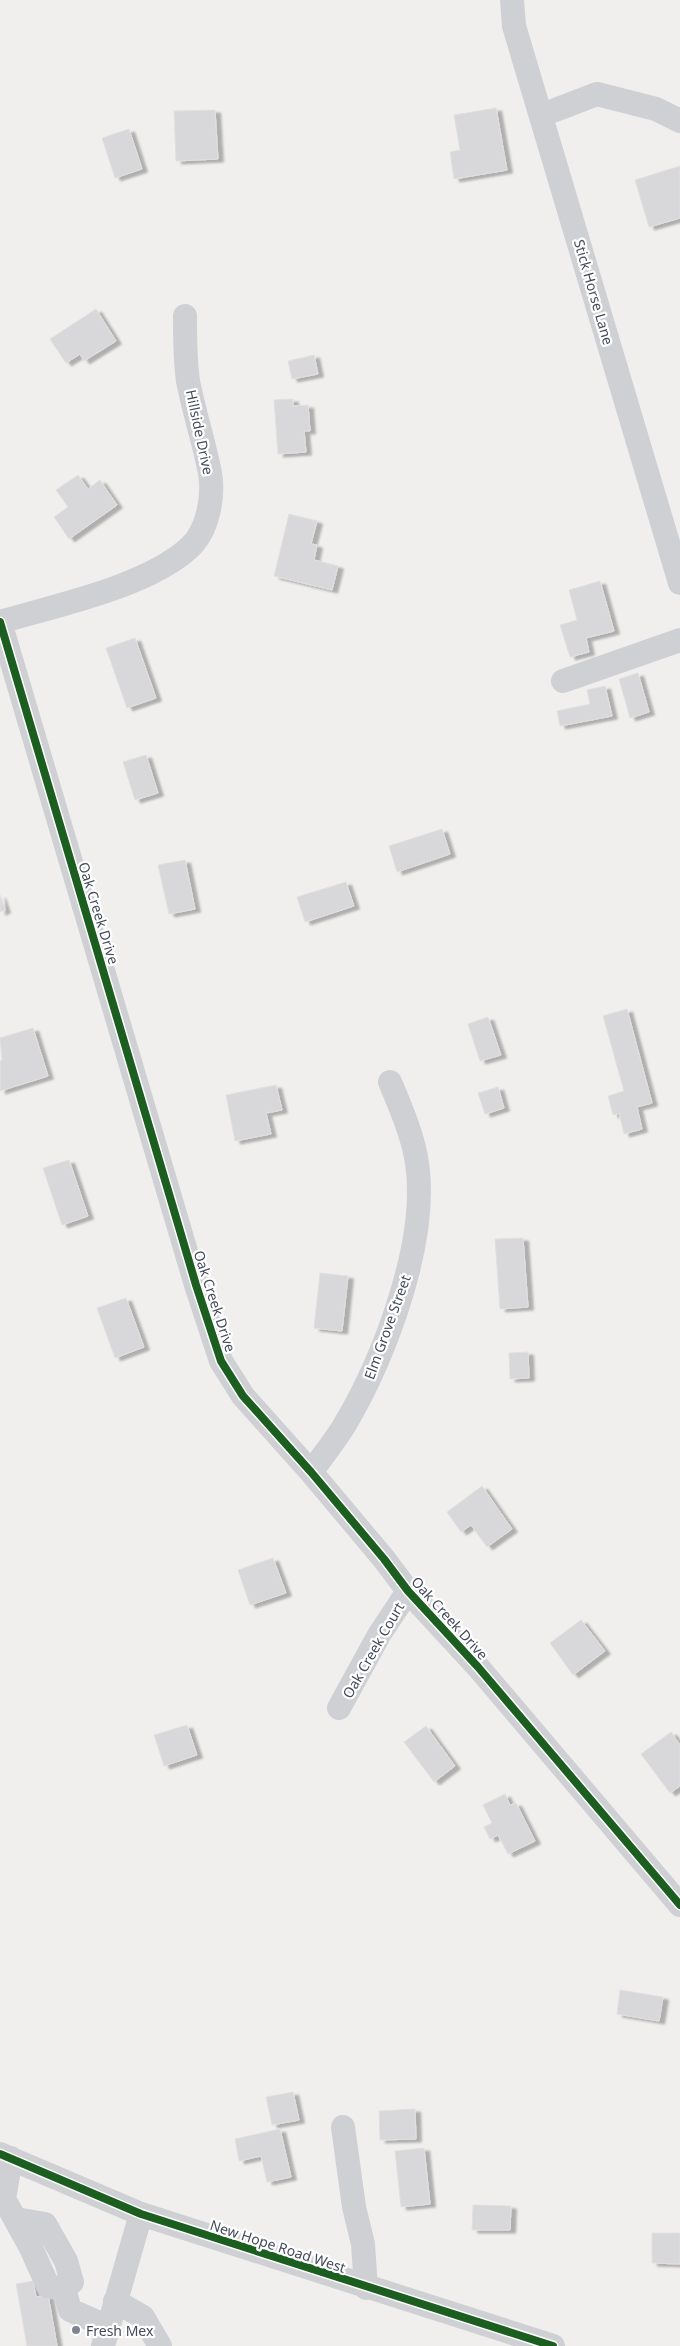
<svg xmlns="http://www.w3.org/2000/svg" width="680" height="2346" font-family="'Noto Sans',sans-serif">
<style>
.building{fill:#d8d8da;stroke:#e1e0e1;filter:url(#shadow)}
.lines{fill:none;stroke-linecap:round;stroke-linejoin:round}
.minor{stroke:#cfd0d4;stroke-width:24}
.cycleway-casing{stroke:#fff;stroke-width:11}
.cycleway{stroke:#1b5e20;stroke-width:8}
.poi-dot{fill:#808490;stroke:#fff;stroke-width:2}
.labels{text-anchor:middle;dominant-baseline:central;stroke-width:4.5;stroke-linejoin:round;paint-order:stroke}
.street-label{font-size:14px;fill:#444b5d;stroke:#fff}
.poi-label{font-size:14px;fill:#444b5d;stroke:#fff;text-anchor:start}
</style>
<defs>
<filter id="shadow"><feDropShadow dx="5.5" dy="3" stdDeviation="1" flood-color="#0004"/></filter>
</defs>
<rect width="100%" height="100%" fill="#f0efee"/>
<!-- building -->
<path class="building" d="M496,108l11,62 -53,9 -4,-27 10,-2 -6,-35z
M215,110l3,49 -42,2 -2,-50z
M129,129l13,40 -27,9 -13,-40z
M680,166v52l-31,9 -14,-47z
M96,309l20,32 -32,20 -4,-7 -14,9 -16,-24z
M314,355l4,19 -26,5 -4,-18z
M293,399v7l15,-1 2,26h-6l2,21 -28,2 -4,-54z
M78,475l10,14 12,-9 17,25 -48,34 -15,-22 14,-10 -12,-17z
M289,514l28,7 -6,23 6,1 -3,15 24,6 -6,24 -58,-14z
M600,581l14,50 -28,7 3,14 -19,5 -10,-32 17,-5 -8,-30z
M135,638l21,60 -29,10 -21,-60z
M638,673l11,39 -19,6 -11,-39z
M605,686l7,30 -52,10 -3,-15 33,-7 -3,-14z
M146,755l12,38 -23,7 -12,-38z
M442,829l8,25 -53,18 -8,-26z
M185,860l10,49 -26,5 -11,-49z
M346,882l8,24 -49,16 -8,-25z
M0,895l5,15 -5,2z
M627,1009l25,94 -15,4 5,22 -18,5 -5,-21 -6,2 -5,-19 16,-5 -21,-75z
M488,1017l13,38 -21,6 -12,-37z
M33,1028l15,48 -48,15v-30l2,-1 -2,-22z
M276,1085l6,25 -16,3 5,21 -36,7 -9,-46z
M498,1087l6,21 -19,6 -7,-21z
M69,1160l19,56 -26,9 -19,-57z
M523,1238l5,69 -28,2 -5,-70z
M320,1273l28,3 -6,55 -28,-3z
M126,1298l18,49 -29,11 -18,-50z
M528,1352l1,26 -19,1 -1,-26z
M482,1486l30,43 -25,18 -16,-22 -10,7 -14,-20z
M273,1558l13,35 -36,12 -12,-35z
M581,1620l24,31 -32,24 -23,-32z
M187,1725l10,30 -33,11 -10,-31z
M426,1726l29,40 -21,16 -30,-40z
M671,1732l9,13v41l-10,7 -29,-39z
M505,1794l5,11 6,-2 19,38 -27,13 -10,-19 -8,4 -6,-12 8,-4 -9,-18z
M620,1990l43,7 -4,24 -42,-7z
M293,2092l6,28 -27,5 -6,-28z
M415,2109l1,30 -36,1 -1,-29z
M280,2129l11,48 -24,5 -6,-26 -22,5 -4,-22z
M424,2148l6,56 -29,3 -6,-56z
M473,2205l38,1 -1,24h-38z
M652,2233h28v31l-28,-1z
M33,2281l3,16 12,-2 9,51h-30l-11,-62z"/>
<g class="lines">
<!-- minor -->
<path class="minor" d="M512,0l2,26 166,557
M542,115l55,-21 59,15 24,12
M0,622l196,663 25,76 22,35 68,76 73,87 24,32 70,76 202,238
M0,622c57,-17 146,-35 189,-74 19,-17 25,-51 21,-75 -6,-31 -16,-61 -22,-92 -3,-21 -3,-43 -3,-65
M563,681l117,-41
M311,1472c11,-15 23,-30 33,-46 41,-69 87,-189 72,-269 -5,-26 -16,-51 -26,-75
M339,1708l40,-73 29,-44
M343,2127l11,80 9,37 3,44
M0,2154l141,60 412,132
M11,2158l-7,41 27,49 17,38 16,3 6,21 38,17
M16,2219l29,5 21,37 6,21 -8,7
M115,2301l28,16 17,29
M103,2346l38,-132"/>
<!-- cycleway casing -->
<g class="cycleway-casing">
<path id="cycleway" d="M0,622l196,663 25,76 22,35 68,76 73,87 24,32 70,76 202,238
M0,2154l141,60 412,132"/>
</g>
<!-- cycleway -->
<use href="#cycleway" class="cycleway"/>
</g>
<!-- markers -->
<circle class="poi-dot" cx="76" cy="2330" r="5"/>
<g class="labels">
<!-- street labels -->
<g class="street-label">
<text transform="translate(594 292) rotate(74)">Stick Horse Lane</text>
<text transform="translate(200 432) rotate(78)">Hillside Drive</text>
<text transform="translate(99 913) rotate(73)">Oak Creek Drive</text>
<text transform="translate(215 1301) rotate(72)">Oak Creek Drive</text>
<text transform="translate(387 1327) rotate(-70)">Elm Grove Street</text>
<text transform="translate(450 1618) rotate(48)">Oak Creek Drive</text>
<text transform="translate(373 1650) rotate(-60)">Oak Creek Court</text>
<text transform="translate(278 2246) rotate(18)">New Hope Road West</text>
</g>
<!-- poi labels -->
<g class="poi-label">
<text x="86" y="2330">Fresh Mex</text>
</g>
</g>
</svg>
